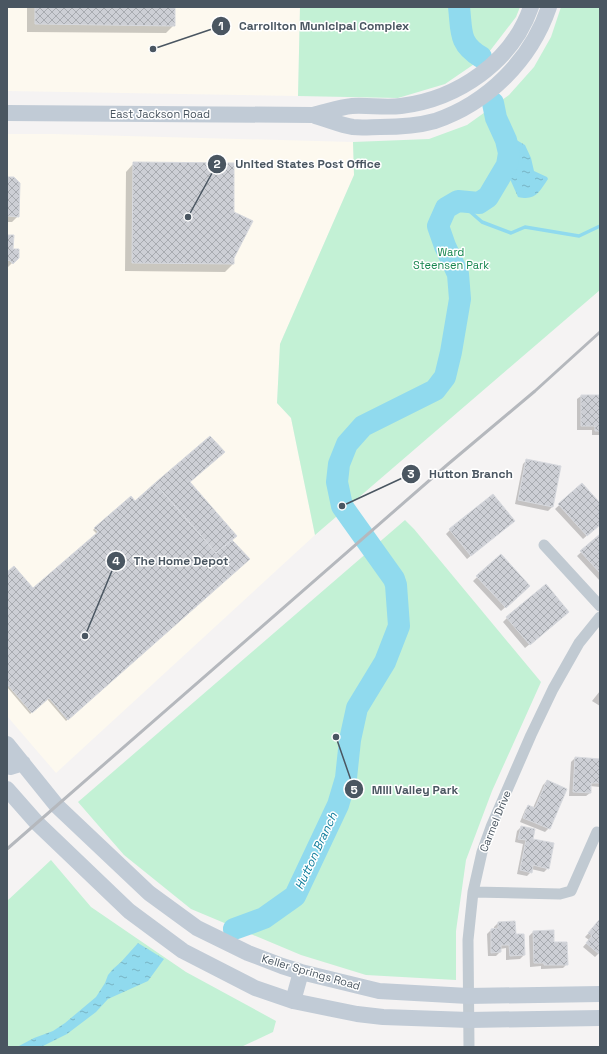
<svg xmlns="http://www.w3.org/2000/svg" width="607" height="1054" font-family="'Space Grotesk',sans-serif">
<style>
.commercial{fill:#fdf9ef}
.park{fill:#c3f1d5}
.water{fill:url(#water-ripples)}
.shadow{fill:#0003}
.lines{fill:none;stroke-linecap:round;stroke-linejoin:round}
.stream{stroke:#90daee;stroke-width:3.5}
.river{stroke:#90daee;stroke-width:22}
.building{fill:url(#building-cross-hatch);stroke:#d7d9de}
.street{stroke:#c1cad2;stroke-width:11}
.secondary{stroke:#c1cbd6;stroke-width:16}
.rail{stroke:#b5b8bd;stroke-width:3}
.labels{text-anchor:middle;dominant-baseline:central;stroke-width:3;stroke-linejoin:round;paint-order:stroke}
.street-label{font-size:11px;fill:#4a5661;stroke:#fff}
.park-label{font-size:11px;fill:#17864f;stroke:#fff}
.water-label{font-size:12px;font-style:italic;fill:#0c7c9b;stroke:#fff}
.leader{fill:none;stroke:#4a5661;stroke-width:1.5}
.callout-dot{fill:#4a5661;stroke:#fff;stroke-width:1.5}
.mark-label{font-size:12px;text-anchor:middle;font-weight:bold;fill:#fff}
.callout-label{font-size:12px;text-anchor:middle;font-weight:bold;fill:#4a5661;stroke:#fff;stroke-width:3;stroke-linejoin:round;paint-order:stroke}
</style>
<defs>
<pattern id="water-ripples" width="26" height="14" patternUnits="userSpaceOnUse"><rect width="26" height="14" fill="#90daee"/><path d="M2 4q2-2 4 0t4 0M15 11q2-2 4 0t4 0" fill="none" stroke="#78b4c4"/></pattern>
<pattern id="building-cross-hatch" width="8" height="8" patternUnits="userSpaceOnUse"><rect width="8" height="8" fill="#cdcfd5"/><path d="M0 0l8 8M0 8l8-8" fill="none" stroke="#a8abb0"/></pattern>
</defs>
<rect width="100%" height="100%" fill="#f5f3f3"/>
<!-- commercial -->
<path class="commercial" d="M7,7h293l-2,89 -291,-5z
M7,134h46l300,8 1,33 -74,169 -3,59 14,15 24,117 -259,238 -49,-57z"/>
<!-- park -->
<path class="park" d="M300,7h220l-4,10 -30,39 -41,28 -47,14 -100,-2z
M561,7h39v283l-285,245 -24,-117 -14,-15 3,-59 74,-169 -1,-33 76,-3 38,-14 42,-30 25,-28 17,-30z
M405,520l9,9 127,153 -49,109 -26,69 -10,71v49l-90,-5 -65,-20 -110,-46 -67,-54 -46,-53z
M51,860l40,47 95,65 90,49 -3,11 -32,15h-234v-146z"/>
<!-- water -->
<path class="water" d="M507,123l6,15 12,7 6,13 3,13 13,6 1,2c-9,13 -12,22 -30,18l-8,-18c-8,1 -9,7 -13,12l-7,-3v-4c19,-23 18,-33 6,-60z
M138,943l26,16 -16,22 -40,18 -12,13 -29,22 -26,13h-24l17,-9 19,-7 12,-8 31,-26 9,-14 3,-8 5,-6 8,-7z"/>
<!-- shadow -->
<path class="shadow" d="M27,7h147v18l-8,8 -139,-1z
M134,163l99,95v6l-8,8 -100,-1 1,-99z
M7,178l11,38 -6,6h-5z
M7,236l5,14 6,7 -11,11z
M581,396h19v39h-8v-5h-15v-31z
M527,460l25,47 -4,4 -33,-7 8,-40z
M189,482l42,58 18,19 -183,162 -19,-22 -17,15 -23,-27v-113l26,16 64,-56 -4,-4 2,-2 40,-26z
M582,484l18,21v19l-17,15 -28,-30z
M509,524l-42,35 -21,-25 4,-4z
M600,535v46l-23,-25z
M501,555l28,31 -28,25 -28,-30z
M564,616l-39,32 -22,-26 4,-4z
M600,691v15l-8,-5z
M575,758l25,2v27l-10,-1v7l-4,3h-17l2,-34z
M547,781l2,47 -4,4 -25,-10 5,-12 3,-4 5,2 10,-23z
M521,827l11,12 16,29 -4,4 -13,-3v3l-4,4 -10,-2 6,-30 -8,-2 2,-11z
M514,922l1,13h8l1,20 -4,4 -14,1v-12l-6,1v3l-4,4h-8l-1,-22 4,-4h3v-3l4,-4z
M599,922l1,1v29l-5,5 -12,-10 6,-7 -4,-3z
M533,932l20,11 14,21 -4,4 -22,1v-3l-11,1 -1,-31z"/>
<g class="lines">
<!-- stream -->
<path class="stream" d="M458,201l24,21 29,11 14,-6 54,9 21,-10"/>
<!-- river -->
<path class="river" d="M459,7c3,24 -1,36 22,50
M234,929l30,-11 31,-22 43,-91 8,-27 4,-38 7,-32 28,-46 14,-36 -3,-41 -2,-6 -52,-73 -5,-24 2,-18 8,-20 16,-18 72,-36 10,-13 6,-25 9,-53 -2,-25 -13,-28 -7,-20 8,-18 12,-7 21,2 9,-6 19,-32 2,-12 -3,-13 -10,-22 -3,-15"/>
</g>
<!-- building -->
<path class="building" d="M35,7h140v19l-140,-2z
M133,162l101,1v49l19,9 -19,37v6l-102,-1z
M7,177h7l6,6 -1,34 -12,-1z
M7,235h7l-1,14h6v9l-6,6 -4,-4 -2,2z
M581,395h19v36h-5v-5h-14z
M210,436l15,16 -35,30 47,54 -21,17 -61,-70z
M526,459l35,7 -8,41 -35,-7z
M155,483l61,70 16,-13 18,19 -182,161 -19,-22 -17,15 -25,-29v-112l7,-6 19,22 65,-56 -4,-4 37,-32 4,5z
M582,483l18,20v22l-13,11 -29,-32z
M493,494l22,27 -44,35 -22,-27z
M600,534v39l-20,-22z
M501,554l29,32 -24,22 -30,-32z
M546,584l23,28 -39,33 -24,-28z
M575,757l25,2v24h-9v10l-18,-1z
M547,780l20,9 -17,40 -27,-11 5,-13 7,3z
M521,826l14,3 -2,10 21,4 -5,26 -16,-4 -1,8 -12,-3 6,-30 -8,-1z
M599,920l1,1 -1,33 -13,-11 6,-7 -4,-3z
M515,921l1,13h8l1,21 -15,1 -1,-11h-8v7l-10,1v-24l7,-1v-6z
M554,930v12h13l1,23h-24v-2h-10l-1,-32z"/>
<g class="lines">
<!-- street -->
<path class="street" d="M544,545l56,61
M473,892l87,2 11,-3 26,-59
M469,1047l-1,-107 5,-48 9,-40 9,-25 40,-92 22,-46 26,-46 21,-26"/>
<!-- secondary -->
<path class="secondary" d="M7,113l306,2c13,-3 27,-8 39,-9 16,-1 33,2 49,0 57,-7 111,-44 130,-99
M315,116c12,3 25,9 38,11 9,1 19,0 27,0 18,0 37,-1 55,-6 53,-18 96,-61 114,-114
M7,744l50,62 92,87 48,35 51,25 34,13 19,6 78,19 89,5 132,-2
M7,766l3,1 13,-4
M7,789l30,34 92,88 54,40 72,37 38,13 64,13 26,3 86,3 131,-2
M293,1001l8,-29"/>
<!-- rail -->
<path class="rail" d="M7,849l440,-384 88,-74 65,-59"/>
</g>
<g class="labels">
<!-- street labels -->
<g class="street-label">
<text x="160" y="114">East Jackson Road</text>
<text transform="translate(495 821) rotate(-68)">Carmel Drive</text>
<text transform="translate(311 972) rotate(16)">Keller Springs Road</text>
</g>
<!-- park labels -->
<g class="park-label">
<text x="451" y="252">Ward<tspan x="451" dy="13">Steensen Park</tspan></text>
</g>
<!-- water labels -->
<g class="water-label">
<text transform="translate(316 851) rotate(-65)">Hutton Branch</text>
</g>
</g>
<!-- callouts -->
<path class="leader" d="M153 49L221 26M188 217L217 164M342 506L411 474M85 636L116 561M336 737L354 789"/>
<g class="callout-dot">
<circle cx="153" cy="49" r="4"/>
<circle cx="188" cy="217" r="4"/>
<circle cx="342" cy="506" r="4"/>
<circle cx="85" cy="636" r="4"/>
<circle cx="336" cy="737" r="4"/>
<circle cx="221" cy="26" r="10"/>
<circle cx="217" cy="164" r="10"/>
<circle cx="411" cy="474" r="10"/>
<circle cx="116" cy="561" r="10"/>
<circle cx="354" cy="789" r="10"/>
</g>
<g class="mark-label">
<text x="221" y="30">1</text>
<text x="217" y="168">2</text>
<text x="411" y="478">3</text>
<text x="116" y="565">4</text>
<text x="354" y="794">5</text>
</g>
<g class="callout-label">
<text x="324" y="30">Carrollton Municipal Complex</text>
<text x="308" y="168">United States Post Office</text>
<text x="471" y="478">Hutton Branch</text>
<text x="181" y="565">The Home Depot</text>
<text x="415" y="794">Mill Valley Park</text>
</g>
<!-- border -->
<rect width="607" height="1054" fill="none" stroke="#4a5661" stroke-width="16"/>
</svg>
